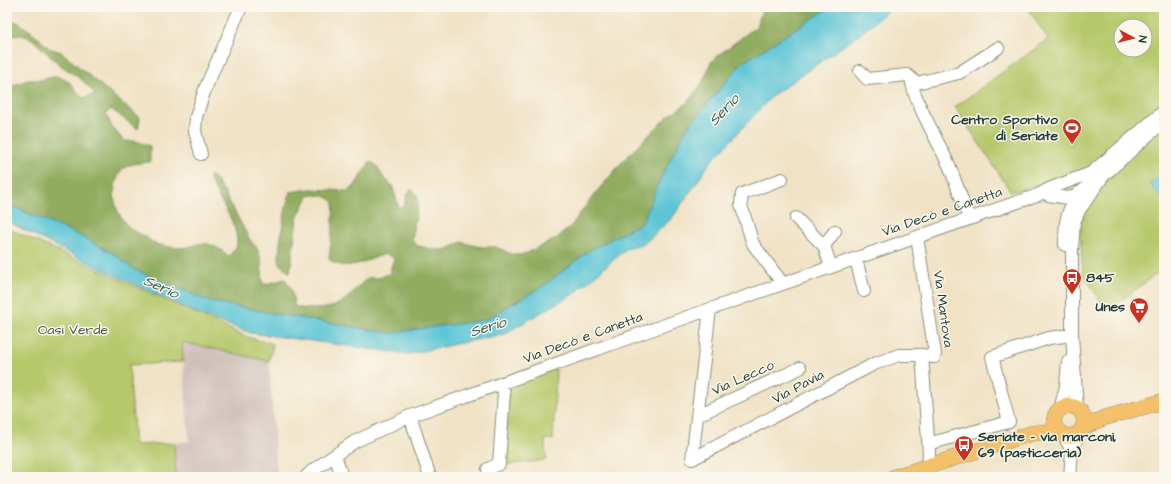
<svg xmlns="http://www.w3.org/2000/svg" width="1171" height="484" font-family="'Architects Daughter',sans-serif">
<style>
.industrial{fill:#d0c0bc}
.green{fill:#b6c86b;stroke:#6a8250;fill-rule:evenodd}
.forest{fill:#90ac5f;stroke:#58744a}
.water{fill:#5bc5d6;stroke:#3d8185}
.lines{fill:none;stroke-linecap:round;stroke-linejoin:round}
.minor-casing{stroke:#88907c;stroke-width:14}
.major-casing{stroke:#88907c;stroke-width:16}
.minor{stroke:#fff;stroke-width:12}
.major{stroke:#f4c16a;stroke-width:15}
.labels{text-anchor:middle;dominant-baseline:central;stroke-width:3;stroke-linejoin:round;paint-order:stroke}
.poi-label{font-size:14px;font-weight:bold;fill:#1f3d34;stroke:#fbf7ec;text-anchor:end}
.street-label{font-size:14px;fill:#1f3d34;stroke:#fbf7ec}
.park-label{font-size:14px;fill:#456042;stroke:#fbf7ec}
.water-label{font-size:15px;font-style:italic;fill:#2e5f5c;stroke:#fbf7ec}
</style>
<rect width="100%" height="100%" fill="#fbf7ec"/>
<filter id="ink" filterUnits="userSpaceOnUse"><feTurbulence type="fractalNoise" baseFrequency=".025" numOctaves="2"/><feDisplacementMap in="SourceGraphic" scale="8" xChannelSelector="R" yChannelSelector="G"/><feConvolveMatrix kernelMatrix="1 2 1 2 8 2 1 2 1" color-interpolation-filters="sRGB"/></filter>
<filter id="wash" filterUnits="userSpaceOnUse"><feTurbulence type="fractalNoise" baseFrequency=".012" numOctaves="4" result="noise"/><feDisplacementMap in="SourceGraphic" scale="16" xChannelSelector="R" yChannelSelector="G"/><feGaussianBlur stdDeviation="0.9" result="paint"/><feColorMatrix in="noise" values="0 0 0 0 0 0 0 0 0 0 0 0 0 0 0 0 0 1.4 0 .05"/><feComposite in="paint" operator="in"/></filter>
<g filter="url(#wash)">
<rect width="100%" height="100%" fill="#f0e2c5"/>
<!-- industrial -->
<path class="industrial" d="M182,342l87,19 8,116h-101l-2,-34 15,-2z"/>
<!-- green -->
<path class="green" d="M1027,7h137v261l-50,38 -12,-3 -19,-29 -5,-72 -30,-19 -37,9 -56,-85 93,-68zM1121,26h24v24h-24z
M7,228l240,109 26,7 -4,17 -87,-19 1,20 -54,3 6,80 39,-2 2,34h-169z
M556,369l-3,71 -8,-1 1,21 -42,5 5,-81z"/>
<!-- forest -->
<path class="forest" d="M763,7h67l-88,56 -55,65 -45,95 -52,27 -47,36 -58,34 -96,13 -118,-20 -63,-12 -75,-32 -17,-14 -31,-17 -78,-34v-117l21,-7h12l17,-4 12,6 14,16 12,-4 -13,-14 -23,-16 -27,-25 -7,-3 -13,-2 -5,1v-16l12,4 17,12 13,13 12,4 79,66 -2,11 -27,-20 -5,5 6,13 12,14h12l14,5v16c-15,2 -27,0 -33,17 -7,19 0,40 16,51 3,3 8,4 11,6 5,3 10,9 16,9 8,2 19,4 27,2 7,-1 13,-5 21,-3 8,2 15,7 21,12l8,-10c0,-4 0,-8 -1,-12 -4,-20 -21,-38 -27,-58h3l12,16 26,48 7,8 4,11 2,26 22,-6 6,9 4,19c18,3 38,4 52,-9 7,-7 13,-14 21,-20h10l11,-4 5,-16 -8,-4c-18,5 -41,20 -57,5l4,-37 1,-20c-8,-7 -17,-8 -26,-6l-11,22 -7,55c-3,-3 -8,-6 -10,-9 -4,-7 6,-62 10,-72l21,-3 36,2 7,-4 16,-26 7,5 6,11 9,8 7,23 5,-2 3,-11 4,-6 6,5 1,9 -6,36 3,6c21,5 27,9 46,-3l19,5h16l15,7 8,1 8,-2 29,-14 15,-13 22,-30 30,-35 44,-44 19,-13 17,-22 8,-20 5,-5 41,-31z"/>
<!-- water -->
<path class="water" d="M830,7h62l-32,27 -87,61 -63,68 -38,55 -27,25 -18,5 -52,45 -71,41 -96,20 -157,-21 -45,-16 -119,-55 -80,-41v-17l78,34 31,17 17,14 75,32 63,12 118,20 96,-13 58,-34 47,-36 52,-27 20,-48 25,-47 55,-65z
M1164,173v28l-14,-17z"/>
</g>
<g filter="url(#ink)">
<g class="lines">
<!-- minor casing -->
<g class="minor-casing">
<path id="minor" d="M860,71l7,8 40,-4 4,3 3,14 8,19 27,54 20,53
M912,84l47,-11 39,-25
M1139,143l25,-21
M201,154l-6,-23 1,-14 9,-28 36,-82
M782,179l-40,15 -1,11 12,39 30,40
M1048,195c26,4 24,6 43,-12
M796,218l28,28 7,21
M917,237l18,117 -1,3 -12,-2 7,98 -2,24
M1065,245c0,-23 1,-32 13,-52
M824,246l11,-15
M856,259l8,32
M1077,408l-5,-73v-87l2,-26 6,-13 23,-33 42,-38
M1060,410l6,-24 2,-24
M698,415l102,-47
M410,416l20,61
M1063,434l9,17
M935,442l74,-20 -17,-65 57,-19 23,-3
M335,455l7,22
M692,459l182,-95 25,-9h23
M692,459l18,-150
M488,469l11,-5 5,-71 -3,-10
M306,477l6,-6 42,-29 56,-26 266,-95 362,-126 13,-7 40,-15 73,-62
M1070,477l2,-26 5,-13 1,-6"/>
</g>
<!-- major casing -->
<g class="major-casing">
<path id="major" d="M1054 421a15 15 0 1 1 30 0a15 15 0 1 1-30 0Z
M1082,428l22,-10 60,-17
M894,477l139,-44 26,-2"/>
</g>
<!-- minor -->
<use href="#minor" class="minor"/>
<!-- major -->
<use href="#major" class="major"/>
</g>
</g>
<!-- icons -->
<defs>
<g id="stadium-pin" transform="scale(1)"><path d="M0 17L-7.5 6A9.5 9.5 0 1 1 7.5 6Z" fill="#c8321e" stroke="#fbf7ec"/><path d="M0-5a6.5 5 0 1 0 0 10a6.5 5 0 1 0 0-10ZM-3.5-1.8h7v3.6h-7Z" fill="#fff"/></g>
<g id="bus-pin" transform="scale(1)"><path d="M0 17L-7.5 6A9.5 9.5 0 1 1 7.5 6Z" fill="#c8321e" stroke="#fbf7ec"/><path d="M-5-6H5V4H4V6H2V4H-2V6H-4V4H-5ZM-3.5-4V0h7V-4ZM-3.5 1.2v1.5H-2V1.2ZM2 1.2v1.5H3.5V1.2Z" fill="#fff"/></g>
<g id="supermarket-pin" transform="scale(1)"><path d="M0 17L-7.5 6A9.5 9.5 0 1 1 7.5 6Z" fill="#c8321e" stroke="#fbf7ec"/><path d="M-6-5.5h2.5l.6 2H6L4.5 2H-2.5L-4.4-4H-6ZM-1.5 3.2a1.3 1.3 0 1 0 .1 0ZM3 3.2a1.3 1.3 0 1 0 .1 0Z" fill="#fff"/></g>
</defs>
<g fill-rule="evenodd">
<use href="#stadium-pin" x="1072" y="128"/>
<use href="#bus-pin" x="1072" y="278"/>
<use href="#supermarket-pin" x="1139" y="307"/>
<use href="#bus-pin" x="964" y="445"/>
</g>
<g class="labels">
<!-- poi labels -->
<g class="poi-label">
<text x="1058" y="120">Centro Sportivo<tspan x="1058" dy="16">di Seriate</tspan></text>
<text x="1086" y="278" text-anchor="start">845</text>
<text x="1125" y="307">Unes</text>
<text x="978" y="437" text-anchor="start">Seriate - via marconi,<tspan x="978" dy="16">69 (pasticceria)</tspan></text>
</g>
<!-- street labels -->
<g class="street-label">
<text transform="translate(942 212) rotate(-19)">Via Decò e Canetta</text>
<text transform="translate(943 309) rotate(82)">Via Mantova</text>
<text transform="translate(583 338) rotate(-20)">Via Decò e Canetta</text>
<text transform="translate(743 378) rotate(-24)">Via Lecco</text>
<text transform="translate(798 387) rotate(-28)">Via Pavia</text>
</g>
<!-- park labels -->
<g class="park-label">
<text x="73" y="330">Oasi Verde</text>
</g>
<!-- water labels -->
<g class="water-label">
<text transform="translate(724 110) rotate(-47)">Serio</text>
<text transform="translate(161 287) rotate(24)">Serio</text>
<text transform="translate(488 327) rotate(-17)">Serio</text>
</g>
</g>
<!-- margin -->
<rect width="1171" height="484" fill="none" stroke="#fbf7ec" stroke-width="24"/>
<!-- north arrow -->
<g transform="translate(1133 38) rotate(97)"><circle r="19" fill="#fbf7ec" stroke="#a3ada2"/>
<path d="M0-3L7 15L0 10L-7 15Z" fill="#c8321e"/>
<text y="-6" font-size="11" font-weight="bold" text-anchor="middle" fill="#1f3d34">N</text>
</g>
</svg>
